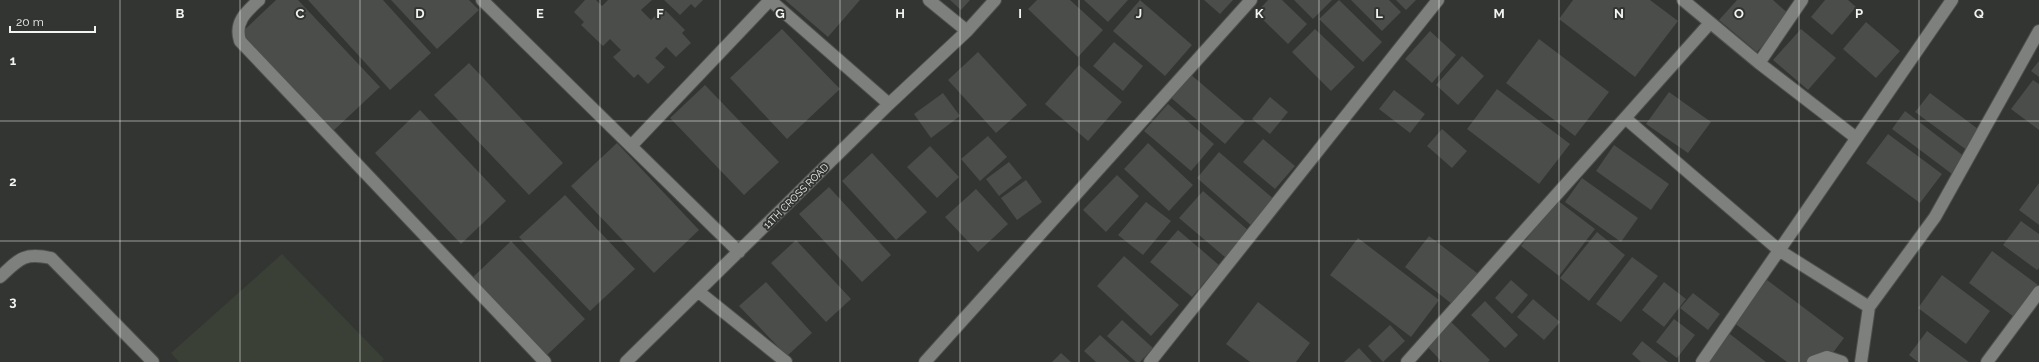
<svg xmlns="http://www.w3.org/2000/svg" width="2039" height="362" font-family="Raleway,sans-serif">
<style>
.built{fill:#3b4037}
.building{fill:#4a4d49}
.lines{fill:none;stroke-linecap:round;stroke-linejoin:round}
.service-casing{stroke:#4e504d;stroke-width:14}
.minor-casing{stroke:#4e504d;stroke-width:14}
.service{stroke:#7d807c;stroke-width:12}
.minor{stroke:#7d807c;stroke-width:12}
.grid{fill:none;stroke:#f3f4f2;stroke-width:1;stroke-opacity:0.55}
.labels{text-anchor:middle;dominant-baseline:central;stroke-width:4;stroke-linejoin:round;paint-order:stroke}
.street-label{font-size:10px;fill:#f3f4f2;stroke:#323531}
.grid-label{font-size:13px;text-anchor:middle;font-weight:bold;fill:#f3f4f2;stroke:#323531;stroke-width:4;stroke-linejoin:round;paint-order:stroke}
</style>
<rect width="100%" height="100%" fill="#323531"/>
<!-- built -->
<path class="built" d="M282,254l102,105 -3,3h-202l-8,-9z"/>
<!-- building -->
<path class="building" d="M276,0h22l82,87 -47,44 -93,-97z
M308,0h75l48,53 -41,37z
M391,0h78l10,10 -42,39z
M585,0h11l6,6 6,-6h44l-11,10 10,10 12,-12 22,22 -3,3 9,10 -15,14 -10,-10 -11,11 10,9 -17,17 -10,-10 -4,4 -21,-21 8,-7 -11,-11 -7,7 -22,-21 3,-3 -10,-10z
M664,0h39l-8,8 -4,-4 -11,11z
M785,0h75l-32,37z
M950,0h20l-9,10z
M1037,0h33l33,30 -25,27 -50,-48z
M1084,0h44l-20,22z
M1140,0l52,45 -27,31 -52,-45z
M1204,0h29l-13,14z
M1268,0h14l25,24 -19,20 -32,-31z
M1294,0h38l-19,19z
M1339,0l43,42 -19,20 -44,-43z
M1351,0h38l12,12 -19,19z
M1396,0h20l-10,10z
M1573,0h77l28,21 -43,56 -76,-58z
M1737,0h36l17,15 -33,37 -38,-32z
M1825,0h23l8,7 -24,28 -21,-18z
M1866,22l34,29 -24,27 -33,-29z
M782,29l58,60 -53,50 -57,-61z
M1315,29l40,38 -24,24 -39,-39z
M1801,29l35,29 -28,32 -35,-30z
M1430,31l26,24 -24,28 -27,-24z
M1539,39l70,53 -34,44 -69,-53z
M1114,42l29,24 -20,25 -30,-25z
M978,52l49,53 -31,28 -48,-53z
M1462,56l22,20 -26,29 -22,-20z
M2039,61v16l-8,-6z
M469,63l94,100 -34,32 -95,-100z
M1079,65l43,37 -34,39 -43,-37z
M1189,73l56,48 -20,23 -56,-48z
M2033,80l6,4v46l-28,-21z
M705,85l74,77 -35,33 -74,-77z
M1497,89l73,55 -31,40 -72,-55z
M1394,90l31,24 -15,19 -31,-24z
M1669,92l42,30 -23,31 -42,-29z
M943,93l17,23 -29,22 -17,-24z
M1930,93l52,39 -14,19 -53,-39z
M1270,97l18,15 -18,22 -18,-15z
M1168,104l46,40 -23,27 -47,-40z
M420,110l86,91 -45,43 -86,-91z
M1905,111l60,46 -13,17 -60,-45z
M1442,129l25,22 -15,17 -25,-22z
M1888,134l54,40 -22,29 -54,-40z
M988,136l19,21 -27,24 -19,-22z
M1263,139l32,27 -20,23 -32,-27z
M617,143l82,87 -45,43 -83,-87z
M1148,143l45,42 -24,26 -45,-42z
M1614,145l55,39 -18,26 -55,-39z
M930,146l29,31 -22,21 -30,-31z
M1219,152l57,49 -23,26 -56,-49z
M872,153l55,59 -31,28 -54,-59z
M1009,162l13,16 -23,18 -13,-17z
M1117,175l22,21 -33,36 -23,-22z
M1582,178l56,40 -17,24 -56,-40z
M1026,180l16,22 -25,18 -16,-22z
M2039,183v42l-20,-15z
M829,187l62,68 -29,27 -63,-68z
M976,189l32,35 -30,28 -33,-35z
M1203,191l46,40 -23,27 -47,-40z
M565,195l70,74 -45,42 -71,-74z
M1557,200l38,29 -36,47 -38,-30z
M1146,202l25,19 -28,34 -25,-20z
M2021,221l18,13v34l-2,2 -34,-25z
M1178,230l41,35 -27,32 -42,-35z
M1597,232l28,23 -36,46 -29,-23z
M1429,236l52,40 -24,32 -52,-41z
M1358,238l81,62 -28,37 -81,-62z
M796,240l55,59 -25,23 -55,-59z
M511,241l74,78 -38,36 -75,-77z
M1992,251l46,34 -24,32 -45,-34z
M1124,256l55,49 -28,31 -54,-50z
M1632,257l26,19 -37,46 -25,-18z
M1942,275l48,36 -24,33 -48,-36z
M1511,280l17,15 -16,19 -17,-16z
M1767,280l77,58 -18,24h-39l-53,-39z
M766,282l46,51 -25,23 -48,-50z
M1664,282l22,17 -22,28 -22,-17z
M1693,293l27,21 -12,16 -28,-22z
M1533,299l27,23 -16,18 -27,-23z
M1485,301l33,34 -13,13 -34,-33z
M1258,302l52,41 -14,19h-46l-24,-18z
M1446,317l44,43 -2,2h-46l-20,-21z
M1674,319l21,16 -18,23 -21,-16z
M1122,320l31,28 -13,14h-4l-29,-26z
M1390,325l15,16 -22,21 -15,-16z
M1726,331l40,31h-63z
M1927,331l42,31h-51l-9,-7z
M1100,335l30,27h-34l-12,-11z
M1642,341l26,21h-27l-9,-8z
M1359,348l13,14h-28z
M1061,353l10,9h-19z"/>
<g class="lines">
<!-- service casing -->
<g class="service-casing">
<path id="service" d="M0,277c19,-18 24,-25 51,-19l102,104"/>
</g>
<!-- minor casing -->
<g class="minor-casing">
<path id="minor" d="M259,0c-13,12 -25,22 -19,41l305,321
M482,0l257,252
M770,0l119,104
M929,0l38,31
M1683,0l76,63 96,74
M1759,63l43,-63
M1625,118l155,133 89,56
M631,146l139,-146
M699,292l87,70
M626,362l263,-258 78,-73 28,-31
M925,362l326,-362
M1150,362l288,-362
M1407,362l303,-339
M1702,362c84,-120 166,-242 250,-362
M1813,362l14,-5 15,5
M1861,362l8,-55 66,-90 104,-186
M1987,362l52,-70"/>
</g>
<!-- service -->
<use href="#service" class="service"/>
<!-- minor -->
<use href="#minor" class="minor"/>
</g>
<!-- grid -->
<path class="grid" d="M120,0v362M240,0v362M360,0v362M480,0v362M600,0v362M720,0v362M840,0v362M960,0v362M1079,0v362M1199,0v362M1319,0v362M1439,0v362M1559,0v362M1679,0v362M1799,0v362M1919,0v362M0,121h2039M0,241h2039"/>
<g class="labels">
<!-- street labels -->
<g class="street-label">
<text transform="translate(796 196) rotate(-45)">11TH CROSS ROAD</text>
</g>
</g>
<g class="grid-label">
<text x="180" y="18">B</text>
<text x="300" y="18">C</text>
<text x="420" y="18">D</text>
<text x="540" y="18">E</text>
<text x="660" y="18">F</text>
<text x="780" y="18">G</text>
<text x="900" y="18">H</text>
<text x="1020" y="18">I</text>
<text x="1139" y="18">J</text>
<text x="1259" y="18">K</text>
<text x="1379" y="18">L</text>
<text x="1499" y="18">M</text>
<text x="1619" y="18">N</text>
<text x="1739" y="18">O</text>
<text x="1859" y="18">P</text>
<text x="1979" y="18">Q</text>
<text x="13" y="65">1</text>
<text x="13" y="186">2</text>
<text x="13" y="306">3</text>
</g>
<!-- scale -->
<path d="M10 26v6h85v-6" fill="none" stroke="#f3f4f2" stroke-width="2"/>
<text x="16" y="26" font-size="12" fill="#f3f4f2" stroke="#323531" stroke-width="3" paint-order="stroke">20 m</text>
</svg>
